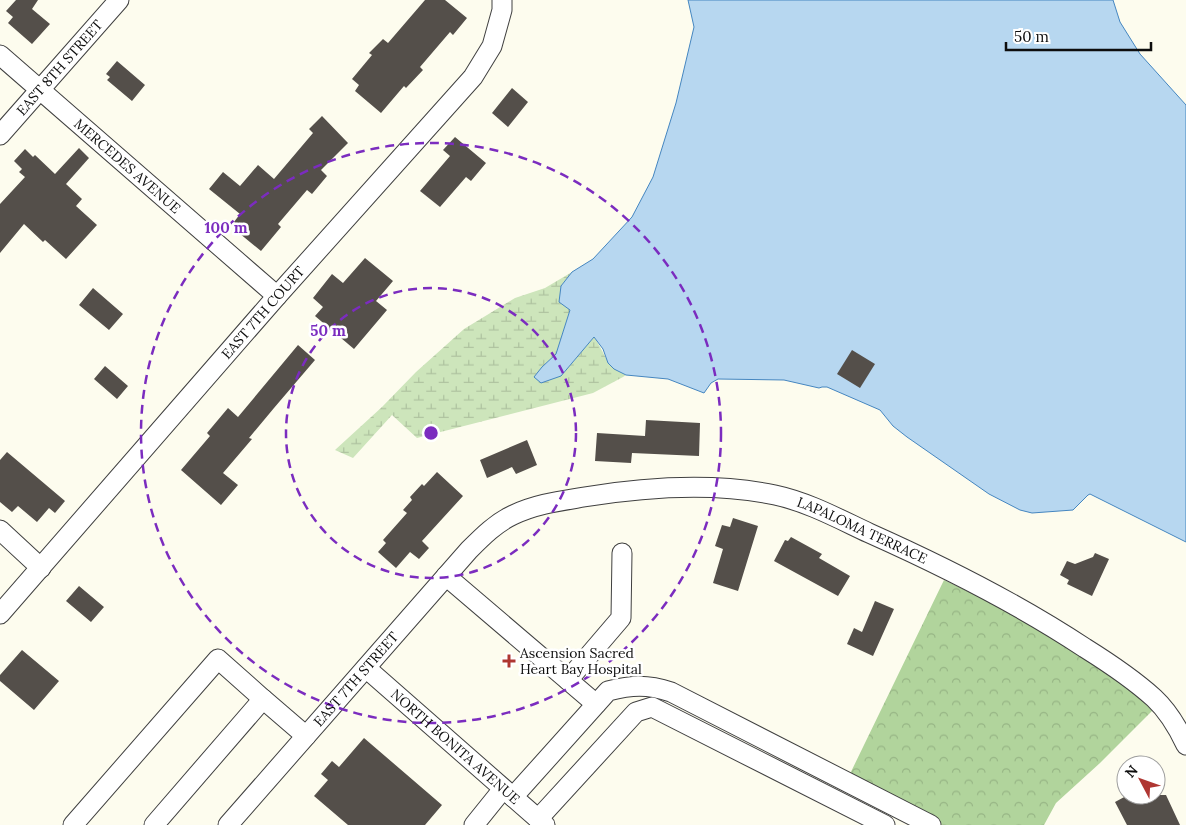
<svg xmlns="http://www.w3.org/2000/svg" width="1186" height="825" font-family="Lora,serif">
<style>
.forest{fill:url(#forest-crowns)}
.wetland{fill:url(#wetland-marsh)}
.water{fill:#b7d7f0;stroke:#4586c0}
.building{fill:#544f4a}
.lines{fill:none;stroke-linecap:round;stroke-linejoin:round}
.minor-casing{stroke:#404040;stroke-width:21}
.minor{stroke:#fff;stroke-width:19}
.ring{fill:none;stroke:#7b2cbf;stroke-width:2.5;stroke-dasharray:9 6}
.poi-dot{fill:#af3632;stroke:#fff;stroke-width:2}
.labels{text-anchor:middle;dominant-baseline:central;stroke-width:5;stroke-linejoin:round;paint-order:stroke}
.street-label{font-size:14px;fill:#0d0d0d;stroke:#fff}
.poi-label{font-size:14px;fill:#0d0d0d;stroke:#fff;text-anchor:start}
.centre{fill:#7b2cbf;stroke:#fff;stroke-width:2.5}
.ring-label{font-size:15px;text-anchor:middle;font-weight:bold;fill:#7b2cbf;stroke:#fff;stroke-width:5;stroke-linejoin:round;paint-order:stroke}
</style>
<defs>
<pattern id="forest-crowns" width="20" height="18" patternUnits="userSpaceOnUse" patternTransform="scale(1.25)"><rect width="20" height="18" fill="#b1d49c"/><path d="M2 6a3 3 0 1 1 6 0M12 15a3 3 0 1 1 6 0" fill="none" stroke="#97b585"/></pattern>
<pattern id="wetland-marsh" width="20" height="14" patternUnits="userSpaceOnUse" patternTransform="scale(1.25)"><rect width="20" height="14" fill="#cde5bb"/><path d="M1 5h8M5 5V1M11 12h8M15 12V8" fill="none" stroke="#afc3a0"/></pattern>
</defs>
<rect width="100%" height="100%" fill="#fdfcee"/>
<!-- forest -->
<path class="forest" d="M944,580c33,16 65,31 97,49 40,23 77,51 113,80l-54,54 -44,40 -12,22h-102l-94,-47z"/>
<!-- wetland -->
<path class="wetland" d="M572,272l-11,14 9,24 -14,44 -14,13 19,9 33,-39c13,19 10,27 32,38l-3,2 -30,16 -176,45 -25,-23 -39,43 -18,-8 47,-43 34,-35 48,-43 51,-31 30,-10z"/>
<!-- water -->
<path class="water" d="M688,0h425l7,22 20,32 46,51v437l-96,-48 -2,1 -15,15 -41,3 -12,-3 -31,-16 -82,-57 -14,-11 -13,-16 -53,-23h-5l-3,1 -35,-8 -66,-1 -7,4 -7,10 -36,-14 -42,-4 -12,-6 -6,-6 -5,-14 -9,-12 -33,39 -20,7 -7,-6 8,-10 14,-13 14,-44 -11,-8 2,-16 11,-14 21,-13 39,-42 21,-40 23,-74 18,-76z"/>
<!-- building -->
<path class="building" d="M16,0h22l-6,9 18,15 -18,20 -24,-21 5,-6 -7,-6z
M425,0h20l22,18 -14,17 -3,-3 -30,35 3,3 -17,18 -2,-2 -23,27 -26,-22 4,-6 -7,-6 20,-24 -3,-2 14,-14 5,4z
M117,61l28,24 -13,16 -25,-21 3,-3 -4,-3z
M512,88l16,14 -20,25 -16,-14z
M322,116l26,27 -27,27 6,6 -15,18 -5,-4 -29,34 3,3 -20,24 -22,-18 3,-4 -8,-7 6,-8 -31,-25 14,-17 17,14 18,-21 16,14 39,-46 -4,-4z
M455,137l31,26 -15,18 -5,-4 -26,30 -20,-16 30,-35 -7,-6z
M79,148l10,10 -23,26 16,15 -6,7 21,19 -31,34 -21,-19 -2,2 -19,-18 -24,29v-49l25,-27 -6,-5 3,-3 -8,-8 11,-12 8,8 2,-2 20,19z
M365,258l28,23 -17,20 11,9 -33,39 -39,-33 8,-9 -10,-9 19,-24 11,9z
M93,288l30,26 -14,16 -30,-25z
M298,345l17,15 -41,48 -25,30 3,1 -29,34 15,12 -17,20 -40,-35 29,-34 -3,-3 21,-25 10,9z
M852,350l23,14 -15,24 -23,-14z
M105,366l23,20 -11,13 -23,-20z
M646,420l54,3 -1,33 -67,-3 -1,10 -36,-2 2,-28 48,3z
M527,440l10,25 -21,9 -4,-7 -25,11 -7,-18z
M7,452l58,49 -10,12 -6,-5 -12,14 -19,-16 -6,6 -12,-10v-42z
M437,472l26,24 -41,45 7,7 -10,11 -9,-7 -14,16 -18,-16 8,-9 -3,-3 24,-27 -4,-3 9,-10 -2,-3 12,-13 2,2z
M733,518l25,8 -20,65 -25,-8 10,-34 -8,-3 7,-21 8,2z
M791,537l31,17 -3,4 31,18 -12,20 -64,-35 11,-21 3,1z
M1095,553l14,6 -17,37 -25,-12 2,-4 -9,-5 7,-14 8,3 18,-7z
M79,586l25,21 -13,15 -25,-21z
M875,601l19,8 -21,47 -26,-12 7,-16 8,4z
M22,650l37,31 -25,29 -34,-29v-6z
M364,738l78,67 -17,20h-77l-34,-29 14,-16 -7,-6 11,-13 7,6z
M1128,795h38l14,30h-53l-12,-23z"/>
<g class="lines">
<!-- minor casing -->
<g class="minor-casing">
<g id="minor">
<path id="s1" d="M0,55l277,241"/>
<path id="s2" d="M0,135l119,-135"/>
<path d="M0,530l41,38"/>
<path d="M446,576l150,128"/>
<path id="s3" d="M0,614l277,-318 196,-219 19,-31 10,-36v-10"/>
<path id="s4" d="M366,668l179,157"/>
<path d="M568,680l53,-62 1,-65"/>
<path d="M513,797l95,-106c24,-6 39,-7 63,1l260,133"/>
<path d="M538,819l98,-107 16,-5 233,118"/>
<path d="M73,825l145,-166 45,40"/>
<path d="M154,825l109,-126 43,37"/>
<path id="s5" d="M228,825l241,-275c14,-14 27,-27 44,-35 23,-11 47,-14 71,-18 62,-10 129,-15 191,-2 33,7 64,24 94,38 74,33 148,70 216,115 24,15 48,31 69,50 14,13 24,30 32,47"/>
<path d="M474,825l29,-36"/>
</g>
</g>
<!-- minor -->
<use href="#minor" class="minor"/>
</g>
<!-- distance rings -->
<g class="ring">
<circle cx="431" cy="433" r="145"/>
<circle cx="431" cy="433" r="290"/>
</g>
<!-- markers -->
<path class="poi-dot" d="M506.5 653.5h5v5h5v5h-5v5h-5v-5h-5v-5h5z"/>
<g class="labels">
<!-- street labels -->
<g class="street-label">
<text stroke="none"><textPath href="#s2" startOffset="90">EAST 8TH STREET</textPath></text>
<text stroke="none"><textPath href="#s1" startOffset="169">MERCEDES AVENUE</textPath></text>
<text stroke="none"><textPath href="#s3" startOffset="400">EAST 7TH COURT</textPath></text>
<text stroke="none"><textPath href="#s5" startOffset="782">LAPALOMA TERRACE</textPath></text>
<text stroke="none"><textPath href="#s5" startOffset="194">EAST 7TH STREET</textPath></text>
<text stroke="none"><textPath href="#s4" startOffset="119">NORTH BONITA AVENUE</textPath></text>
</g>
<!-- poi labels -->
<g class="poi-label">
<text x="520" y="653">Ascension Sacred<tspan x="520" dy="16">Heart Bay Hospital</tspan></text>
</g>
</g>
<circle cx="431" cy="433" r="8" class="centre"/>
<g class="ring-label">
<text x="226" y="233">100 m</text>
<text x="328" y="336">50 m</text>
</g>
<!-- north arrow -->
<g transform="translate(1141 780) rotate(311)"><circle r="24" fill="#ffffff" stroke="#9e9e9e"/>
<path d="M0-4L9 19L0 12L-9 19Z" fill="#af3632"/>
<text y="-8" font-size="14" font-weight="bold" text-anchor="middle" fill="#0d0d0d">N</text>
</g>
<!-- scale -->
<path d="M1006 42v8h145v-8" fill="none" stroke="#0d0d0d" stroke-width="2.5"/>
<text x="1014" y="42" font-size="15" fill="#0d0d0d" stroke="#ffffff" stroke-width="4" paint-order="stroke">50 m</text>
</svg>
